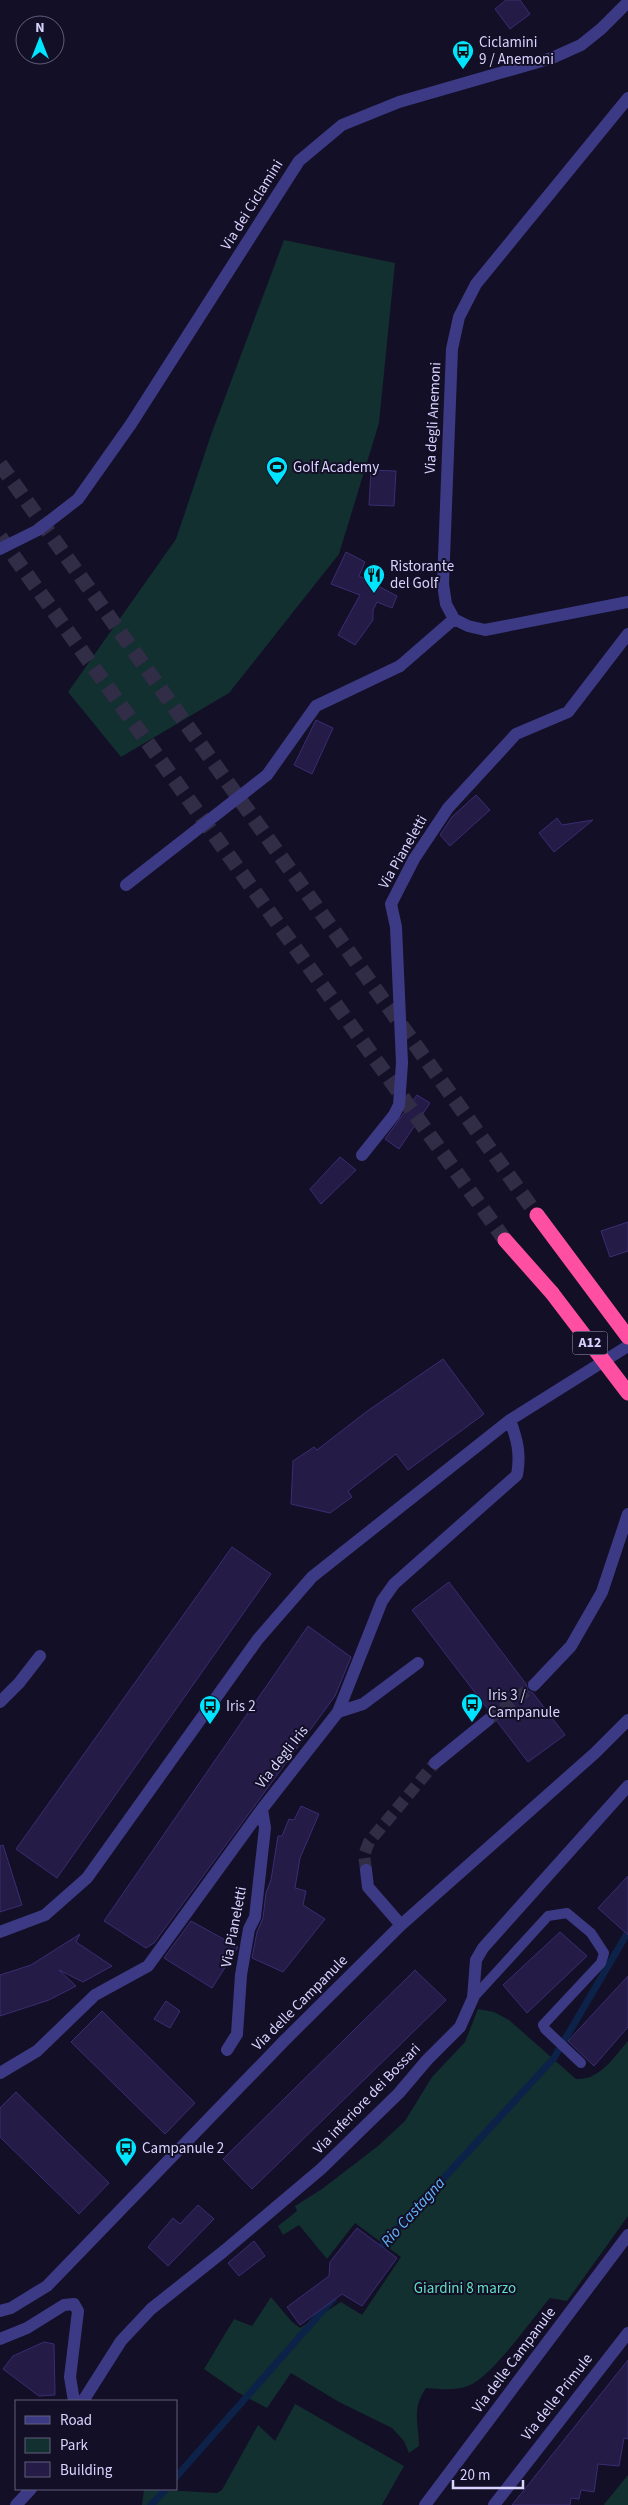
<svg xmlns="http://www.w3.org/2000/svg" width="628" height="2505" font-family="'Source Sans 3',sans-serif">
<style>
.green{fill:#12302f}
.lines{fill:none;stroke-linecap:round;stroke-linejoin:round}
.stream{stroke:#0c2248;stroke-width:7}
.building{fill:#241b47;stroke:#3b2d73}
.minor-tunnel{stroke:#312d47;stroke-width:12;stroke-dasharray:12 6;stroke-linecap:butt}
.motorway-tunnel{stroke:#312d47;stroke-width:15;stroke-dasharray:15 8;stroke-linecap:butt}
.service{stroke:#3d3a85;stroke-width:10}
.pedestrian{stroke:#3d3a85;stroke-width:12}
.minor{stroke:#3d3a85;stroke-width:12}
.motorway{stroke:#ff4fa3;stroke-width:15}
.motorway-bridge{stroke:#ff4fa3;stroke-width:15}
.labels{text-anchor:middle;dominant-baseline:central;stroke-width:4;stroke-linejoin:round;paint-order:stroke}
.shield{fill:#130f26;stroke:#9e99be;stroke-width:1}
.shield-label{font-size:14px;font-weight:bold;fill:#d9d4ff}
.poi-label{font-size:15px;fill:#d9d4ff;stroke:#130f26;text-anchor:start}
.street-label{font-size:15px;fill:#d9d4ff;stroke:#130f26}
.park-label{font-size:15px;fill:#5fe0c0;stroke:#130f26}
.water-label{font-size:16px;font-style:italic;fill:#62b6ff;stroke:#130f26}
</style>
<rect width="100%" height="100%" fill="#130f26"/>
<!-- green -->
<path class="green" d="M284,240l111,23 -16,160 -40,131 -110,139 -108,64 -53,-65 108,-153 36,-107z
M478,2009l16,3 15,8 67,59c23,2 38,-22 52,-38v175l-61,85 -17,-3c-19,22 -57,78 -82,88 -13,5 -28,3 -42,2 -15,22 -7,34 -7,58l-10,7 -5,-12 -12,-13 -53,-26 -48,-29 -24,35 -30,-16 -33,-23 30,-50 18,7 19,-29 21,25 8,6 41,-26 21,13 39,-58 -46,-34 -28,36 -28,-34 -16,10 -5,-9 19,-15 -2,-5 27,-17 56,-43 27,-25 27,-44 33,-35z
M295,2404l109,62 -22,39h-240l2,-16 73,4 5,-3 36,-65 17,16z
M628,2475v30h-24l1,-2z"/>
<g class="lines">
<!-- stream -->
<path class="stream" d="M376,2252l178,-194 74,-126
M176,2477l157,-178
M151,2505l15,-16"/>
</g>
<!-- building -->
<path class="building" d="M506,0h14l10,14 -20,15 -15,-20z
M371,470l25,1 -2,35 -25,-1z
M346,552l19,10 -6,14 38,20 -5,12 -15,-6 -4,8v10l-18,25 -17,-10 22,-40 -29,-11z
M316,720l17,8 -21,46 -18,-9z
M476,795l14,15 -40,36 -10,-11 12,-18z
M557,818l5,7 31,-5 -39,32 -15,-19z
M417,1095l13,8 -31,46 -14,-10z
M340,1157l16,13 -35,34 -11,-15z
M628,1222v29l-18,6 -9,-26z
M443,1359l41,55 -76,56 -12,-16 -48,37 4,6 -22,16 -39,-9 2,-43 21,-14 3,3 49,-38z
M232,1547l39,27 -214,304 -41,-29z
M449,1582l77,102 2,7 5,2 32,42 -37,27 -116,-152z
M308,1626l43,31 -16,39 -181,247 -8,5 -42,-27z
M301,1806l18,8 -19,44 -5,30 11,3 -3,14 22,14 -42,53 -31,-14 5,-26 6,-14 3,-25 5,-13 7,-44h4l7,-17 5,1z
M3,1845l19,60 -22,7v-66z
M628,1876v59l-30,-27z
M191,1921l47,26 -26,41 -48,-30z
M560,1932l27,24 -60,57 -24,-28z
M80,1934l-4,8 36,24 -29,16 -24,-12 17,16 -27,14 -49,16v-41l31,-10z
M415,1970l31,30 -194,189 -29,-30z
M628,1976v51l-34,39 -26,-25z
M166,2001l14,10 -10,17 -16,-9z
M102,2011l93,92 -30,31 -94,-92z
M16,2092l93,91 -30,31 -79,-77v-29z
M198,2205l16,14 -46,47 -20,-19 25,-29 7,6z
M357,2228l40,30 -35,48 -20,-12 -42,31 -13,-18 42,-31 1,-14z
M254,2241l11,15 -26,20 -11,-13z
M44,2342l10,2 1,51 -16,1 -36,-27 10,-13z
M628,2360v79l-4,-1 -5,28 -21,-2 -4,28 -13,-2 -2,9 -8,-1 -1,7h-58z"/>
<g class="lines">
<!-- minor-tunnel -->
<path class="minor-tunnel" d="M488,1720l46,-35
M366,1870l-2,-15 5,-13 66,-79"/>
<!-- motorway-tunnel -->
<path class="motorway-tunnel" d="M0,464l537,751
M0,537l505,703"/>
<!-- service -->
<path class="service" d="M473,1998l75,-82 19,-3 24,20 13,20 -3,10 -58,62 2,4 36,34"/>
<!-- pedestrian -->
<path class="pedestrian" d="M126,885l141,-110 49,-69 84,-40"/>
<!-- minor -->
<path class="minor" d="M628,98l-152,186 -17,33 -7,32 -9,235 3,20 8,15 14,7 17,4 143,-28
M0,549l38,-19 40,-31 53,-75 168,-263 43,-36 57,-23 153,-44 29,-13 20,-16 27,-27
M400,666l54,-47
M362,1155l32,-40 5,-10 3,-42 -6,-136 -5,-23 23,-45 34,-51 68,-74 52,-22 60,-78
M534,1685l37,-39 31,-54 26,-78
M0,1702l19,-19 21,-27
M338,1712l25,-8 55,-41
M435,1763l53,-43
M366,1870l2,17 33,38
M0,1932l45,-17 42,-37 171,-239 54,-62 198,-157 118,-74
M227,2050l10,-16 4,-59 8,-46 6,-12 10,-89 -3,-19
M0,2073l37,-22 58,-56 53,-29 114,-157 76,-97 44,-111 12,-17 123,-109c4,-21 0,-36 -7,-55
M0,2311l11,-3 36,-22 238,-246 116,-115 194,-172 33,-33
M0,2339l27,-11 37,-23 10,-1 4,7 -8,66 4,24
M83,2401l38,-60 30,-32 73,-58 97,-82 78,-76 28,-33 33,-33 13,-29 3,-38 7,-12 145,-162
M16,2505l15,-16
M425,2505l203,-270
M494,2505l134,-172"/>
<!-- motorway -->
<path class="motorway" d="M537,1215l91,122
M505,1240l47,53"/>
<!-- motorway-bridge -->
<path class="motorway-bridge" d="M552,1293l76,100"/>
</g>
<!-- icons -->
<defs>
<g id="bus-pin" transform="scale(1.125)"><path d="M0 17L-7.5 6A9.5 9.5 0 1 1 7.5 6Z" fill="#00e5ff" stroke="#130f26"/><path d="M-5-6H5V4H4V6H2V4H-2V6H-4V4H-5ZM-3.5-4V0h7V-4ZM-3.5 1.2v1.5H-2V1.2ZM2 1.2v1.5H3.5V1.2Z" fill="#111"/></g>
<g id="stadium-pin" transform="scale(1.125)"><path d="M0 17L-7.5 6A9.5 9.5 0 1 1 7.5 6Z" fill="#00e5ff" stroke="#130f26"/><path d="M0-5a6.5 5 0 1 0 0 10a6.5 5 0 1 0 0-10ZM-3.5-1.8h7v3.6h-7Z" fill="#111"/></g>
<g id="restaurant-pin" transform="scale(1.125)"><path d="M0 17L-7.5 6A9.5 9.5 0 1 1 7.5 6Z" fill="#00e5ff" stroke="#130f26"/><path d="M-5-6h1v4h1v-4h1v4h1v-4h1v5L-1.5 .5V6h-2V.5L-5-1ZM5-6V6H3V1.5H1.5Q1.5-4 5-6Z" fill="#111"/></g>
</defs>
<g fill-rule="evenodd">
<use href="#bus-pin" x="463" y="51"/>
<use href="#stadium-pin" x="277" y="467"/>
<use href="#restaurant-pin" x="374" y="575"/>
<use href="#bus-pin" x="472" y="1704"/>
<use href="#bus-pin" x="210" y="1706"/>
<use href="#bus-pin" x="126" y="2148"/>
</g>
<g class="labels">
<!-- shield labels -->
<rect class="shield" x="572.5" y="1331.5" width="35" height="23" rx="4"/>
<g class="shield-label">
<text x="590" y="1343">A12</text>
</g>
<!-- poi labels -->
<g class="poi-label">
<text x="479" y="42">Ciclamini<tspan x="479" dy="17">9 / Anemoni</tspan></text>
<text x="293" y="467">Golf Academy</text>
<text x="390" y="566">Ristorante<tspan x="390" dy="17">del Golf</tspan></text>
<text x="488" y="1695">Iris 3 /<tspan x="488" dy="17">Campanule</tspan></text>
<text x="226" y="1706">Iris 2</text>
<text x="142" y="2148">Campanule 2</text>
</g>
<!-- street labels -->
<g class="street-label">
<text transform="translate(252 205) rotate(-58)">Via dei Ciclamini</text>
<text transform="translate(433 418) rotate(-87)">Via degli Anemoni</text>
<text transform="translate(403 852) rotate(-60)">Via Pianeletti</text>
<text transform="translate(282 1757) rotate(-52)">Via degli Iris</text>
<text transform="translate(234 1927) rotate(-79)">Via Pianeletti</text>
<text transform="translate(300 2003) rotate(-45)">Via delle Campanule</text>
<text transform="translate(367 2099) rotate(-46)">Via inferiore dei Bossari</text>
<text transform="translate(514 2360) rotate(-53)">Via delle Campanule</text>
<text transform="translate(557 2397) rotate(-52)">Via delle Primule</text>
</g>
<!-- park labels -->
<g class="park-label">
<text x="465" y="2288">Giardini 8 marzo</text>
</g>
<!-- water labels -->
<g class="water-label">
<text transform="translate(413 2212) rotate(-48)">Rio Castagna</text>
</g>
</g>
<!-- legend -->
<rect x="15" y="2400" width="162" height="90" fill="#130f26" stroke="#625e7d"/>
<rect x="25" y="2416" width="25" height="8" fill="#3d3a85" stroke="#625e7d"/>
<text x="60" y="2425" font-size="15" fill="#d9d4ff">Road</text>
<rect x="25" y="2438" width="25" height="15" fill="#12302f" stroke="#625e7d"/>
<text x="60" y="2450" font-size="15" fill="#d9d4ff">Park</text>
<rect x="25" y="2462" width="25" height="15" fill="#241b47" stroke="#625e7d"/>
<text x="60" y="2475" font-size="15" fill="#d9d4ff">Building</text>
<!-- north arrow -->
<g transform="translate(40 40)"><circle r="24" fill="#130f26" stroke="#625e7d"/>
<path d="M0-4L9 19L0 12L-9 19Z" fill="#00e5ff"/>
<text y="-8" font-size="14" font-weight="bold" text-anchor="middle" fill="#d9d4ff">N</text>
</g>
<!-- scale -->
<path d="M453 2480v8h70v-8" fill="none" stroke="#d9d4ff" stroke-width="2.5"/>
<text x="460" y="2480" font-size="15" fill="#d9d4ff" stroke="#130f26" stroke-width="4" paint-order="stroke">20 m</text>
</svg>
